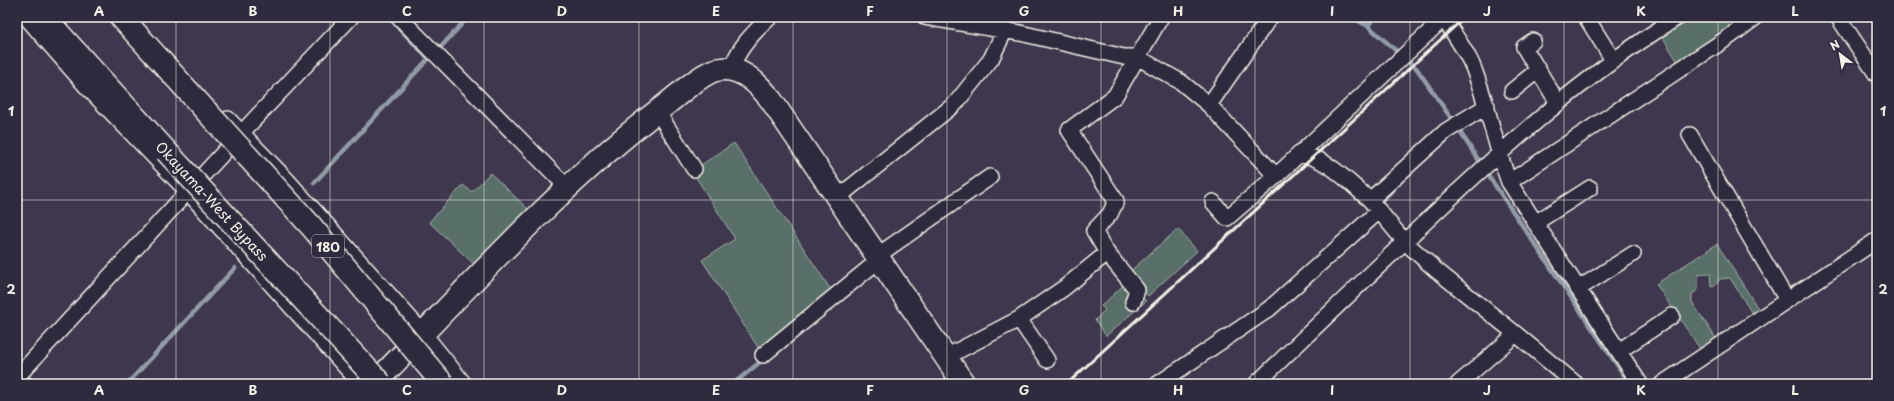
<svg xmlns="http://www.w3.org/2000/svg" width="1894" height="401" font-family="'Playpen Sans',sans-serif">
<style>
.green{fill:#596f69;stroke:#a6b0a8}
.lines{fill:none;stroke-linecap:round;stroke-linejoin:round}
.stream{stroke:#929ca7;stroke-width:4.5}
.street-casing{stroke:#f4f1e8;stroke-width:18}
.secondary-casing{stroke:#f4f1e8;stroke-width:25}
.highway-casing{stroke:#f4f1e8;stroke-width:25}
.street{stroke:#2f2a3d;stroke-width:15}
.secondary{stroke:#2f2a3d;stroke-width:22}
.highway{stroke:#2f2a3d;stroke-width:22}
.rail{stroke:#f4f1e8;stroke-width:3}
.highway-bridge-casing{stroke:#f4f1e8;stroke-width:25;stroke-linecap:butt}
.highway-bridge{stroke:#2f2a3d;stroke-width:22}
.grid{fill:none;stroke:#f4f1e8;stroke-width:1;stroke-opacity:0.55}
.labels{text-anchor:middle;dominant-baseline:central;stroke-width:4;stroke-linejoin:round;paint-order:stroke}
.shield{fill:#2f2a3d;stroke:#b9b5b5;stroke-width:1}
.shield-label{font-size:13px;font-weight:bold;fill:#f4f1e8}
.street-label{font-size:14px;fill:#f4f1e8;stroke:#2f2a3d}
.neatline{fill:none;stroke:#f4f1e8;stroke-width:1.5}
.grid-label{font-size:13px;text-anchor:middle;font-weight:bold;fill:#f4f1e8}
</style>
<rect width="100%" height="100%" fill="#3e374d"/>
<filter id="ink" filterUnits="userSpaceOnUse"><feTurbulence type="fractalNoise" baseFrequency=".025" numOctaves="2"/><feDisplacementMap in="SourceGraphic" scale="8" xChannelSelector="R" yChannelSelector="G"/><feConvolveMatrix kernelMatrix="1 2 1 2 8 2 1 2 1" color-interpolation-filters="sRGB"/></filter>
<g filter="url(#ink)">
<!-- green -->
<path class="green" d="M1694,17h28l11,13 -54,34 -17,-28z
M734,143l99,150 -72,59 -59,-92 33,-21 -43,-68z
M490,173l41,39 -54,55 -48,-45 34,-37 9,7z
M1178,229l19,22 -49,45 -21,-22z
M1717,244l42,66 -6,5 -23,-37 -10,1 -5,7 -4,1 -1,-14 -12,2v15l-6,4v8l25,38 -16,10 -45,-66z
M1127,282l19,19 -40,35 -11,-16 10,-10 -4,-4z"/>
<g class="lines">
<!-- stream -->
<path class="stream" d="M388,17l41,42
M1351,17l17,9 49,43 36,52
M1758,23l9,-6
M1368,26l6,-9
M440,48l28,-31
M1456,131l2,-2 22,33
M1488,175l142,209
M314,183l116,-126
M1379,203l15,-14
M27,376l8,8
M127,384l108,-116
M733,384l32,-26
M1147,384l8,-5"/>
<!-- street casing -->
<g class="street-casing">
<path id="street" d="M26,17l60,69 102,106 173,192
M399,17l169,171
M925,17l95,16 104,24h13l44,25 28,23 67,71
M1443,17c10,16 23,33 30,50 15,38 22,78 36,115l131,202
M1586,17l27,43
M1838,17l39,58
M1533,41l-9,6 34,56
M731,69c8,-22 22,-36 39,-52
M1512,91l26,-21
M1209,105l61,-88
M1487,106l-41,25 -76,69 35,42 31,28 80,64 60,50
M657,111l37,58
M228,119l59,61 137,154 40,50
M1690,135l97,165
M1300,154c28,4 49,29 70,46
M1509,182l220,-145 27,-20
M837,198l118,-94 36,-45 14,-29
M1213,202l14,16 49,-42 168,-158
M1535,223l55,-35
M877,256l113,-79
M1578,289l55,-35
M1133,302l4,-12 -30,-37 -13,-22 16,-17 6,-13 -47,-71 46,-34 46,-79
M1019,319l28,41
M1619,351l53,-35
M763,355l116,-95
M946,357l73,-38 45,-31 43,-35
M17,377l232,-252 102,-108
M1158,384l111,-75 110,-98
M1256,384c54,-52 109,-105 164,-157 81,-77 163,-151 258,-210
M1458,384l58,-50
M1662,384l215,-144"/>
</g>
<!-- secondary casing -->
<g class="secondary-casing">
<path id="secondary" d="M374,384c94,-96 183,-197 290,-278 13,-10 38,-33 52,-36 23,-6 42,13 55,30l193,284"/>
</g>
<!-- highway casing -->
<g class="highway-casing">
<path id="highway" d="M44,17l122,134
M121,17l86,95"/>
</g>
<!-- street -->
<use href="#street" class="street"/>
<!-- secondary -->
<use href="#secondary" class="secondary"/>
<!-- highway -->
<use href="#highway" class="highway"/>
<!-- rail -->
<path class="rail" d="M1067,384l398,-367"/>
<!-- highway-bridge casing -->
<g class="highway-bridge-casing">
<path id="highway-bridge" d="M207,112l104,114 132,158
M166,151l215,233"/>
</g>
<!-- highway-bridge -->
<use href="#highway-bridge" class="highway-bridge"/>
</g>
</g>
<!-- grid -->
<path class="grid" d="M176,17v367M330,17v367M484,17v367M639,17v367M793,17v367M947,17v367M1101,17v367M1255,17v367M1410,17v367M1564,17v367M1718,17v367M17,200h1860"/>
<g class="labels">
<!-- shield labels -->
<rect class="shield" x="312" y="235" width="32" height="22" rx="3"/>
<g class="shield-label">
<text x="328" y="246">180</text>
</g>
<!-- street labels -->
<g class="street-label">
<text transform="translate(212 201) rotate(47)">Okayama-West Bypass</text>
</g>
</g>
<!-- margin -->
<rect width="1894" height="401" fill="none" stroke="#2f2a3d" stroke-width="44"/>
<!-- north arrow -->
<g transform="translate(1840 54) rotate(329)" stroke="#2f2a3d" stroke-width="3" paint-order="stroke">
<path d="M0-3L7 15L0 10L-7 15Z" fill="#f4f1e8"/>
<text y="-6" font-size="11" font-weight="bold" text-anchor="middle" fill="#f4f1e8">N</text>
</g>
<rect x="22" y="22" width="1850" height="357" class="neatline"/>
<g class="grid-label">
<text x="99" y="16">A</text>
<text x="253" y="16">B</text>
<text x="407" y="16">C</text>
<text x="562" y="16">D</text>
<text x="716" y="16">E</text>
<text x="870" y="16">F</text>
<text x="1024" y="16">G</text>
<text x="1178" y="16">H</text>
<text x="1332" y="16">I</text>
<text x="1487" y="16">J</text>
<text x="1641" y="16">K</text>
<text x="1795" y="16">L</text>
<text x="11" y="116">1</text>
<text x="1883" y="116">1</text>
<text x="11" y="294">2</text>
<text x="1883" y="294">2</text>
<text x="99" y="395">A</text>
<text x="253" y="395">B</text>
<text x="407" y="395">C</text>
<text x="562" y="395">D</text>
<text x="716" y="395">E</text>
<text x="870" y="395">F</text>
<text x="1024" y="395">G</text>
<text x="1178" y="395">H</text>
<text x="1332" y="395">I</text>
<text x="1487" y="395">J</text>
<text x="1641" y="395">K</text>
<text x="1795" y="395">L</text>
</g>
</svg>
